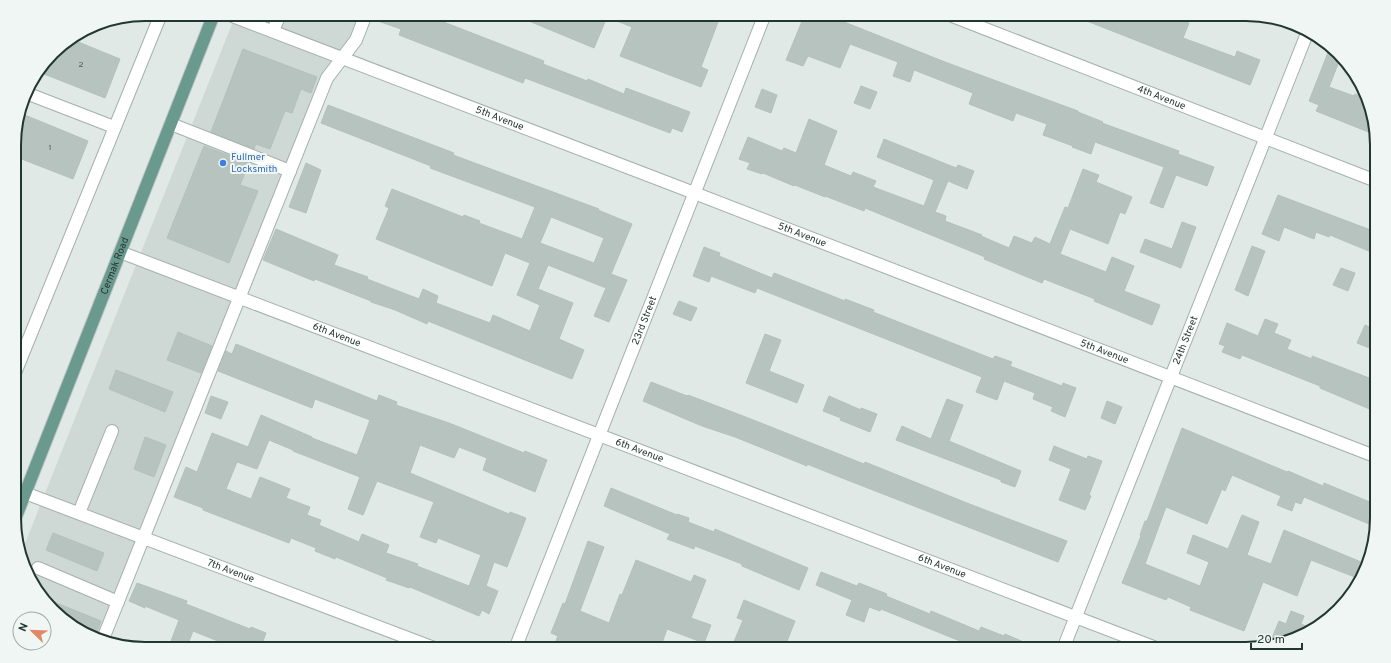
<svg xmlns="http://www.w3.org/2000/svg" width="1391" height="663" font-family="Overpass,sans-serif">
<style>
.built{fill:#ced8d4}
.building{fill:#b6c3be;stroke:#b3c1bc;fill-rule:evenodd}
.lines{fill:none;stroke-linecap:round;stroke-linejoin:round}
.minor-casing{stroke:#a4b0ac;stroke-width:14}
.major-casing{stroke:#bdc3c2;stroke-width:14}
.minor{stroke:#fff;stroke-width:12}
.major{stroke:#6a998e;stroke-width:12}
.shop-dot{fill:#3f7fe0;stroke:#f0f6f3;stroke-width:1.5}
.labels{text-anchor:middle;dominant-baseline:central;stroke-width:4;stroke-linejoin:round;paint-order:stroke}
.number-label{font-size:8px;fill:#485a55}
.street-label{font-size:10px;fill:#233732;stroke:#f0f6f3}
.shop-label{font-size:10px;fill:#366cbe;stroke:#f0f6f3;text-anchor:start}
.rim{fill:none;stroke:#233732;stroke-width:2}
</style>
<rect width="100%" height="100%" fill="#e0e9e5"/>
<!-- built -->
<path class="built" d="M236,14h130l-39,64 -224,561 -16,-3 -46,-39 -19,-46z"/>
<!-- building -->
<path class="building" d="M373,14h50l121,47 -1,3 44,17 1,-2 36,15 2,-6 64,24 -8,20 -10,-4 -2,5 -145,-55 -2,5 -124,-48 2,-6 -29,-10z
M512,14h209l-20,53 7,3 -7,17 -81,-31 12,-29 -25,-10 -13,31z
M805,14h19l121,48 133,49v1l25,10 -1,1 77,28 -1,3 36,13 -7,19 -31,-11 -13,33 -13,-5 14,-36 -69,-25 -4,12 -19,-7 1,-1 -30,-11 4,-11 -31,-11 -3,8 -44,-17 4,-11 -59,-23 -4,12 -17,-6 5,-14 -48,-18 -10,24 -32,-12 -5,10 -17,-6z
M1069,14h99l21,9 -6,15 52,19 2,-6 23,9 -10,25z
M71,39l49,20 -15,39 -66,-26 20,-25z
M243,49l74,28 -6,16 -10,-4 -9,24 -7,-2 -15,38 -14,-5 -2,5 -43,-17z
M1329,50l11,9 -11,28 25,9 1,-2 10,4 9,26 -3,9 -55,-22 3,-6 -10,-4z
M861,86l16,6 -7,17 -16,-6z
M762,89l15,6 -6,18 -16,-6z
M328,105l126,48 -1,2 146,54 -1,1 34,14 -21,50 16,6 -18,42 -15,-6 12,-28 -58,-23 -10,24 35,14 -14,36 25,11 -12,29 -144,-58 -1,3 -32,-14 -24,-8v-1l-56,-22 -1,2 -51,-21 13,-31 62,26 -4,10 34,12 -1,2 52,20 4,-10 15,7 -2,7 54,20 3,-8 37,16 10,-26 -23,-10 13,-32 -25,-10 -13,33 -116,-47 13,-31 -4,-2 7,-17 71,28 1,-2 16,6 -1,2 43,16 13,-32 -105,-39 1,-2 -110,-43zM551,217l53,21 -10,25 -54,-20z
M20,113l68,28 -15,38 -59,-23v-20z
M809,119l28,12 -13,34 27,11 2,-4 23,9 -3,6 51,19 10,-26 -57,-23 7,-18 72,29 2,-3 16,6 -7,18 -19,-8 -13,31 11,4 -1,5 37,14 -1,1 28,12 5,-12 18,7 3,-6 15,7 15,-37 3,1 15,-39 16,6 -3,7 36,15 -7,17 -5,-2 -12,32 -38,-15 -10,25 46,18 6,-15 22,9 -10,25 36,14 -8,20 -58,-24 1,-2 -51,-20 -2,4 -22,-9 -36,-15 1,-2 -120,-49 -1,3 -39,-15v1l-30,-12 -1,1 -31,-13 -1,1 -15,-5 3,-6 -11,-4 9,-22 34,14 2,-3 12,5z
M204,146l45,17 -9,22 18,6 -29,72 -62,-25z
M306,163l15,7 -15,43 -17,-6z
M1278,195l98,37v22l-46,-19 -1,2 -13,-5 -2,7 -30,-12 -5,14 -17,-7z
M1182,222l14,5 -15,41 -41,-16 5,-13 27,10z
M1252,246l13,5 -17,45 -13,-6z
M704,247l16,6 -1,3 53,22 2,-5 71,28v-2l29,11 -1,2 120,47 2,-3 17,6 -2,4 52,20 1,-3 13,5 -11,29 -14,-6 2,-4 -20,-8 2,-6 -31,-12 -7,19 -21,-8 6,-15 -225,-89 -2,5 -44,-17 -2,6 -16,-6z
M1341,268l14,5 -7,18 -15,-6z
M679,301l18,7 -6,13 -18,-7z
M1265,319l13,5 -4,9 17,7 -4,9 25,10v-3l65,25v18l-5,11 -52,-22v-2l-78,-31 -2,4 -18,-7 3,-6 -6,-2 8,-21 31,13z
M1365,325l11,5v7l-4,12 -15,-6z
M178,332l34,14 -11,27 -34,-13z
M765,334l16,6 -12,31 35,14 -7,18 -51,-20z
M236,344l141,57 2,-6 18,7 -1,3 53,18 75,30 1,-2 22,9 -12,32 -52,-22 4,-12 -28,-11 -5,11 -34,-13 -10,28 99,41 1,-2 16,6 -19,49 -13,-5 -8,24 12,5 -9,23 -7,-4 -3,6 -69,-29 -1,1 -23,-8 1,-2 -51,-21 -1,2 -20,-8 1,-3 -25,-10 -2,5 -86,-33v-2l-29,-11 12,-30 11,5 15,-39 36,14 13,-32 51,22v1l45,17 13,-35 -55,-21 -3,9 -94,-37 8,-20 6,3zM269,440l24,10v1l67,26 -12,32 15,6 14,-34 57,21 -14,35 16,6 2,-5 43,17 -12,31 -52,-20 1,-2 -32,-11 3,-8 -27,-11 -3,8 -40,-17 2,-5 -14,-5 3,-8 -24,-9 4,-9 -30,-12 -9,22 -25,-10 11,-27 20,7z
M116,370l57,22 -8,20 -56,-23z
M651,382l36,14 1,-1 68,26 108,43 1,-2 107,43 95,36 -9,21 -216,-84 -35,-14v2l-72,-29 -33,-11 -59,-25z
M211,396l17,6 -7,17 -16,-6z
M829,396l32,14v-2l16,6 -7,18 -30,-12 1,-2 -18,-7z
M947,399l16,6 -14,36 72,30 -6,16 -14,-5v-2l-105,-40 6,-14 29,13z
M1107,401l15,6 -7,17 -14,-6z
M1182,428l105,44 1,-1 35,15 1,-3 53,22v13l-3,8 -70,-29 -3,7 -6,-2 -3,9 -15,-6 4,-9 -49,-21 -7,16 -3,-2 -15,35 -41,-17 -21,57 55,22 9,-24 -22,-9 6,-18 35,14 14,-34 17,7 -12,33 24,9 13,-34 82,34 -2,12 -4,3 -49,-19 -14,36 -34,-14 -19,49 -54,-21 1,-3 -23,-10 -2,3 -44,-17 19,-47 -1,-1 5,-14h2z
M145,437l21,8 -12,32 -20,-8z
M1054,446l33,13 1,-3 14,5 -13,34 2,1 -6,14 -26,-10 12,-31 -22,-9z
M611,488l66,27v-1l12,4 -1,4 26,10 1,-3 93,39 -9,22 -57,-24v-2l-47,-18 -1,3 -27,-10 3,-5 -66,-28z
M53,533l51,20 -7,18 -51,-21z
M588,541l16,6 -24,64 29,12 11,-29 2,1 14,-35 55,22 3,-7 12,5 -15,38 20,7 -7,18 -37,-14 -7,20h-89l-16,-6 3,-7 -7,-3 12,-30 2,1z
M821,572l36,14 2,-3 28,11 -1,2 44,18 1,-3 48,20 2,-4 23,9 1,-2 35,15h-83l3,-8 -79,-32 -1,2 -11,-4 -5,15 -18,-7 6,-15 -36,-15z
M137,583l50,18 -1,3 64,25 1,-2 15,6 -6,16h-22l-45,-18 -7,18h-18l11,-29 -34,-14v2l-16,-7z
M49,600l52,21 -6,16 -8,-1 -40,-33z
M744,600l51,21 -11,28h-53l12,-29 -6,-2z
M1291,611l13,5 -3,8 12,5 -43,14 9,-22 7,3z"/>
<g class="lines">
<!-- minor casing -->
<g class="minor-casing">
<g id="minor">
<path id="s1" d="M227,14l444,170 706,273"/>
<path id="s2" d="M947,14l429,167"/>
<path d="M273,31l7,-17"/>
<path d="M26,93l88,34"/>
<path d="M171,124l119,47"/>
<path id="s3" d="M120,252l1039,397"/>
<path d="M15,373l146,-359"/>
<path id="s4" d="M25,493l412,156"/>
<path d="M79,513l33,-82"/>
<path d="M38,568l80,34"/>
<path d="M103,639l224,-561 29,-38 10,-26"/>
<path id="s5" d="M515,649l250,-635"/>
<path id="s6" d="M1063,649l245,-618"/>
</g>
</g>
<!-- major casing -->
<g class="major-casing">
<g id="major">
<path id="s7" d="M15,519l199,-505"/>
</g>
</g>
<!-- minor -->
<use href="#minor" class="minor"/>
<!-- major -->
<use href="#major" class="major"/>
</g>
<!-- markers -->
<circle class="shop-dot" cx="223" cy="163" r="4"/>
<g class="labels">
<!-- number labels -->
<g class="number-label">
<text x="81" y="65">2</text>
<text x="50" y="148">1</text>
</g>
<!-- street labels -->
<g class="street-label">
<text stroke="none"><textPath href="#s2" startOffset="230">4th Avenue</textPath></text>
<text stroke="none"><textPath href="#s1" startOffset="292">5th Avenue</textPath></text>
<text stroke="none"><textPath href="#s1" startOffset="616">5th Avenue</textPath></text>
<text stroke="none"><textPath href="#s7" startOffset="272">Cermak Road</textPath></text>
<text stroke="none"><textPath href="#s5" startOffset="353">23rd Street</textPath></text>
<text stroke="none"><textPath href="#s3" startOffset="232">6th Avenue</textPath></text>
<text stroke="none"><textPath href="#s6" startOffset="332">24th Street</textPath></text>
<text stroke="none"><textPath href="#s1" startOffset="940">5th Avenue</textPath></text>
<text stroke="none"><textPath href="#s3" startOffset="556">6th Avenue</textPath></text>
<text stroke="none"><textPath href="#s3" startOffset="880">6th Avenue</textPath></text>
<text stroke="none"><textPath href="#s4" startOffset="220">7th Avenue</textPath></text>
</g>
<!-- shop labels -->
<g class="shop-label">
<text x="231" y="157">Fullmer<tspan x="231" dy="12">Locksmith</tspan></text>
</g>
</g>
<!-- crop -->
<path d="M0 0H1391V663H0ZM145 21H1246A124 124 0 0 1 1370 145V518A124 124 0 0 1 1246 642H145A124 124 0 0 1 21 518V145A124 124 0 0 1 145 21Z" fill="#f0f6f3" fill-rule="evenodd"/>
<path class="rim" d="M145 21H1246A124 124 0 0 1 1370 145V518A124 124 0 0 1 1246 642H145A124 124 0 0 1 21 518V145A124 124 0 0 1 145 21Z"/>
<!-- north arrow -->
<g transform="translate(32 631) rotate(293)"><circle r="19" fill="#f0f6f3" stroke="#9eaaa6"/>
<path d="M0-3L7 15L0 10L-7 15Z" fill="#e08967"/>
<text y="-6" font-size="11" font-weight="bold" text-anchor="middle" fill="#233732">N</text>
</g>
<!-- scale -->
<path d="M1251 643v6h51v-6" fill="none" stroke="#233732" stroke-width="2"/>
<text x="1257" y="643" font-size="12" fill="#233732" stroke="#f0f6f3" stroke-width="3" paint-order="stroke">20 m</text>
</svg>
